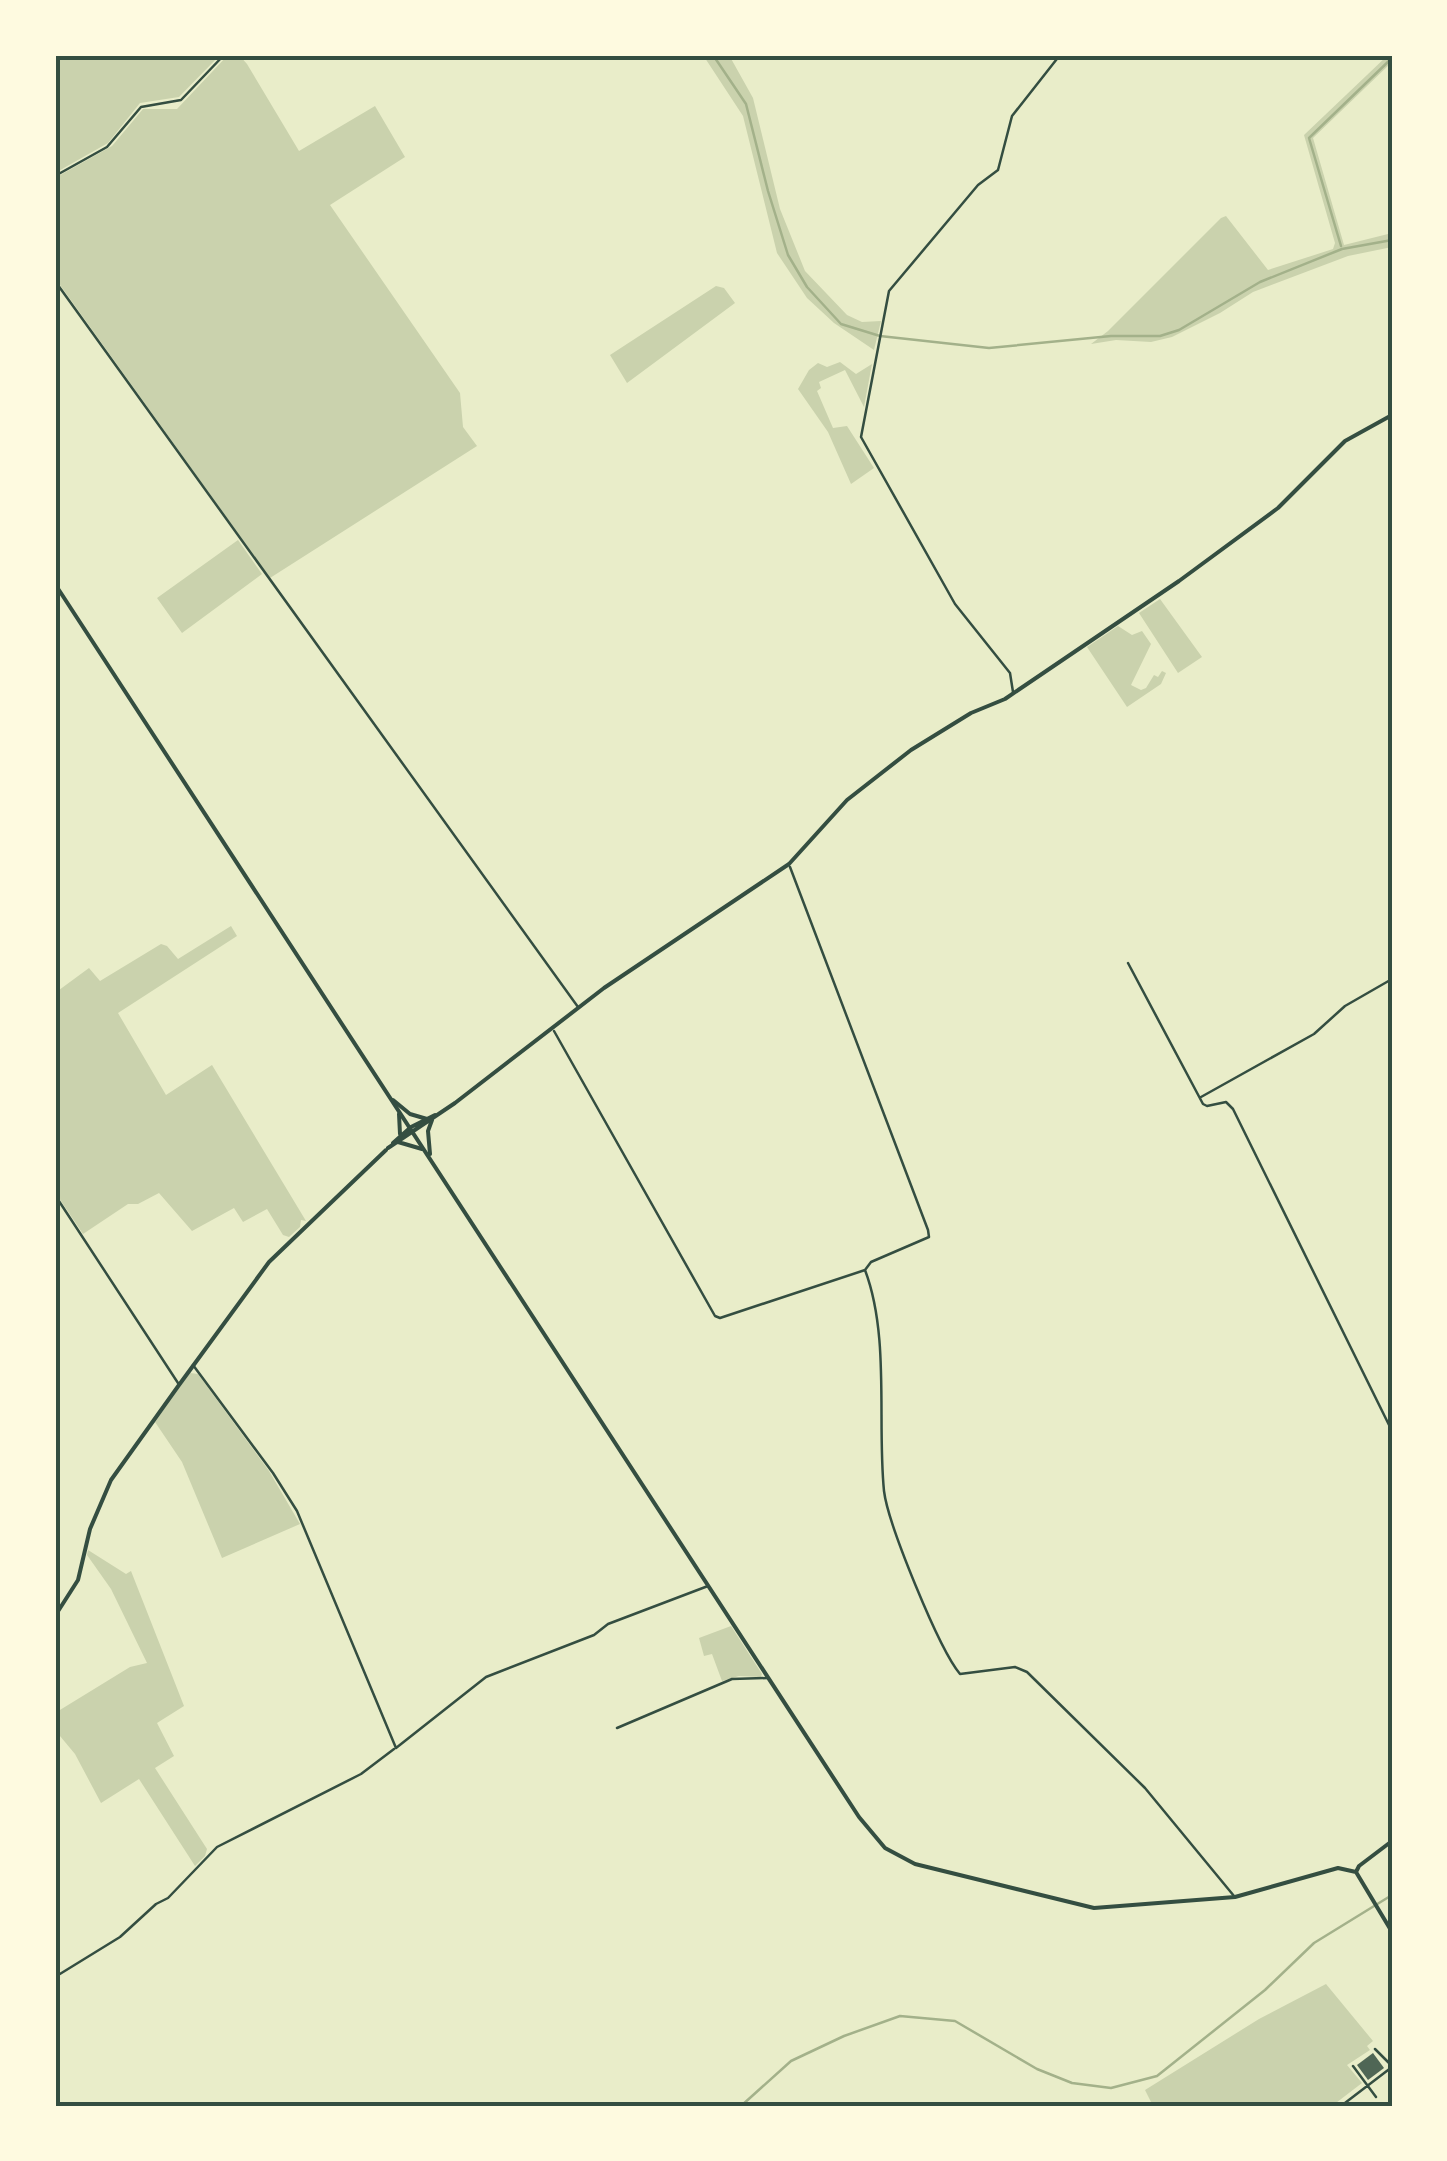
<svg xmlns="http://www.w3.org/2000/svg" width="1447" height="2161" font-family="'Fira Sans Condensed',sans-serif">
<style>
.green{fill:#cad2ad}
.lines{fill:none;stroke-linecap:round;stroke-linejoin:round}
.stream{stroke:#a3b18a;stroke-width:2.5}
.building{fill:#4f6655}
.minor{stroke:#344e41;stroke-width:2.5}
.tertiary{stroke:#344e41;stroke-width:4}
.secondary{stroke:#344e41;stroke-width:4}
.neatline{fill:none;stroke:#344e41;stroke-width:4}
</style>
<rect width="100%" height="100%" fill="#e9edc9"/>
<!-- green -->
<path class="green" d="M55,55h165l-41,42 -39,6 -32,40 -53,30z
M228,55h11l8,9 52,87 76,-45 30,51 -75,48 130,188 3,34 14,19 -207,132 -215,-300v-100l57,-32 31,-37h34z
M703,55h26l24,43 27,111 25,62 42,44 15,7 19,-1 -7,29 -40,-27 -27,-25 -30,-45 -34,-137z
M1388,55h4v7l-79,76 31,107 48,-12v14l-44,9 -95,36 -33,21 -48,24 -21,5 -35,-2 -25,4 17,-13 113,-113 5,-2 42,54 65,-21 2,-6 -31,-108z
M716,286l8,2 11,15 -108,80 -17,-28z
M840,362l16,12 16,-10 -8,43 -19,-37 -26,12 2,6 -4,3 16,37 14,-2 27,42 -23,16 -23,-52 -30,-43 11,-19 9,-7 9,4z
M238,540l24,34 -80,59 -25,-35z
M1160,599l42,58 -24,16 -39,-60z
M1118,626l14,9 10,-4 9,13 -20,41 10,5 5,-2 8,-13 4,2 4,-6 4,2 -5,11 -34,23 -40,-60z
M231,926l6,10 -119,77 48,82 46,-30 94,156 -5,-1 -1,7 -11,10 -6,-2 -16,-26 -24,13 -9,-14 -42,23 -33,-38 -21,11h-10l-45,30 -28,-42v-199l34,-25 11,13 61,-37 6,2 11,13z
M190,1373l8,1 71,97 31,53 -78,34 -40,-96 -27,-40z
M88,1550l38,24 5,-3 53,135 -27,17 17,33 -19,12 52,81 -2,7 -10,10 -56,-87 -38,24 -26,-49 -20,-24v-17l75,-46 17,-4 -36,-74 -24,-34z
M731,1626l31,48 -1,3 -22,-1 -17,5 -10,-27 -8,2 -5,-18z
M1326,1984l47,57 -6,5 3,4 -23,15 15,18 -30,23h-179l-8,-16 114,-71z"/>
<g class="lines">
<!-- stream -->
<path class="stream" d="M713,55l33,49 22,87 20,64 19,32 34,37 39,12 109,12 122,-12h49l19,-6 81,-48 82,-33 50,-9
M1341,246l-32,-108 83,-80
M741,2106l50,-45 53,-25 56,-20 55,5 82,48 35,14 39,5 46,-12 108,-86 49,-47 78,-48"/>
</g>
<!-- building -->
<path class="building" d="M1373,2053l11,15 -16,12 -11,-15z"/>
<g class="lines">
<!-- minor -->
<path class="minor" d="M55,176l52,-29 34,-40 40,-7 43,-45
M55,281l523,726
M1013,692l-3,-19 -55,-69 -94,-167 28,-146 89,-106 20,-15 14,-54 48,-61
M790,867l138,363 1,7 -58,25 -6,8c25,66 12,152 19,221 4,33 55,158 76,183l55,-7 12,5 118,116 89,108
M1128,963l75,141 4,2 19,-4 7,7 159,322
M554,1031l161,285 5,2 145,-48
M1201,1097l113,-63 31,-28 47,-27
M55,1195l123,188
M193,1365l80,108 24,38 99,237 90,-71 108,-42 14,-11 100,-38
M617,1728l115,-49 36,-1
M55,1977l65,-40 36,-33 12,-6 49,-51 144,-73 33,-25
M1375,2049l16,16
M1353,2066l23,31
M1341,2106l51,-39"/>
<!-- tertiary -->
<path class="tertiary" d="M393,1100l17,14 17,5
M399,1114l1,20
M398,1142l24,7
M393,1143l18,-16 24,-12
M388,1148l67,-45 149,-115 185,-124 58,-64 64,-50 60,-37 34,-14 174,-118 99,-73 67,-67 47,-26
M430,1154l-2,-23 4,-11
M55,1616l23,-36 12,-51 21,-49 68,-95 90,-123 117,-112"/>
<!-- secondary -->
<path class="secondary" d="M55,584l804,1233 26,31 30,16 179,44 141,-11 103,-29 18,4
M1356,1872l36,60
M1356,1872l3,-6 33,-25"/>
</g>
<!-- border -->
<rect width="1447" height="2161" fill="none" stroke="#fefae0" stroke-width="115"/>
<rect x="58" y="58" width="1332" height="2046" class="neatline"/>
</svg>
